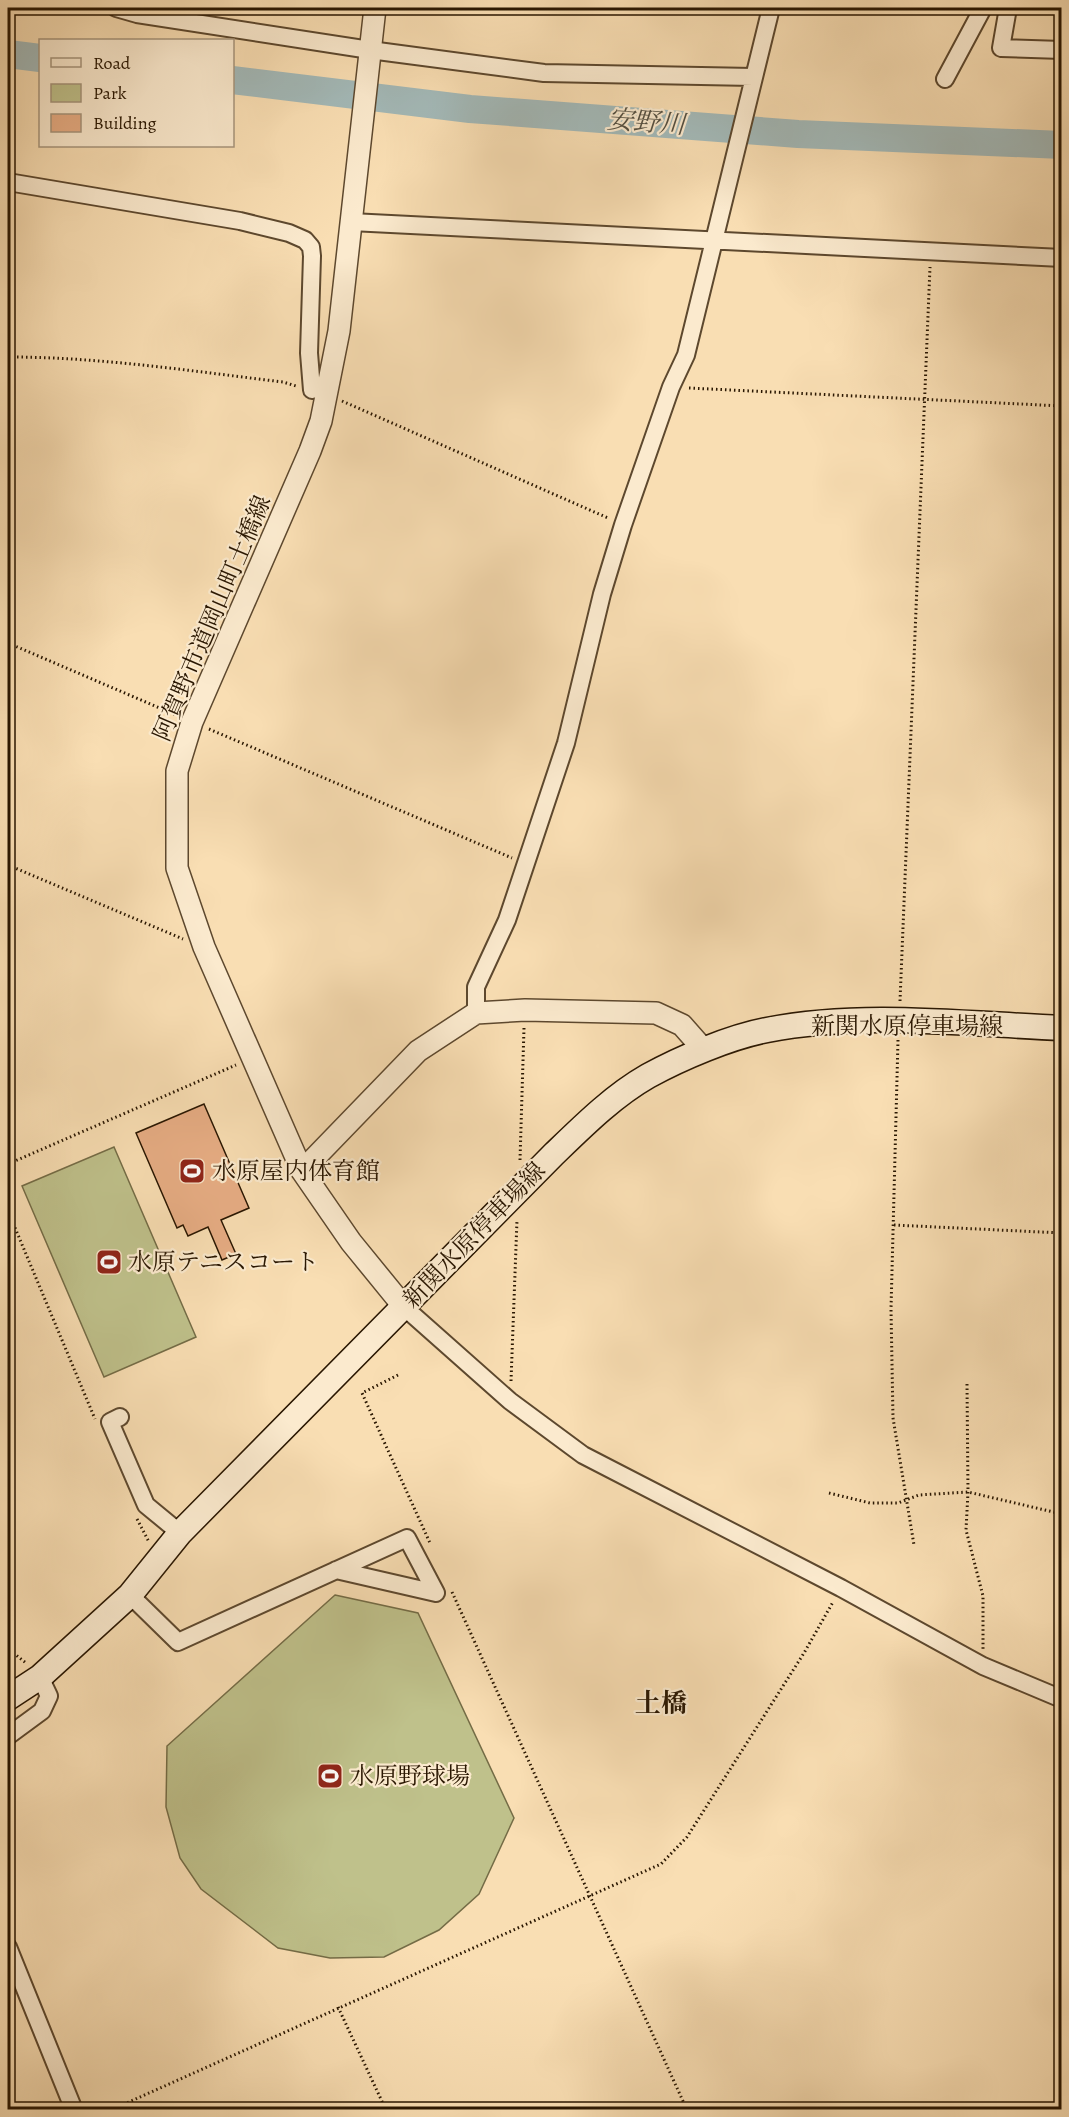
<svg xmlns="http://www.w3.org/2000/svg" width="1069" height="2117" font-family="Alegreya,'Noto Serif JP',serif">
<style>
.green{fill:#bfc18b;stroke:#746c46;stroke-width:1.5}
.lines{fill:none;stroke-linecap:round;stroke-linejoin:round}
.river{stroke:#a3b9b8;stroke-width:28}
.building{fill:#e7ad84;stroke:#291601;stroke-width:1.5}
.minor-casing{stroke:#5d482e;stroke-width:20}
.tertiary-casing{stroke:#5d482e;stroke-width:24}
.secondary-casing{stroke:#291601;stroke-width:27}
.path{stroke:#291601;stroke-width:3;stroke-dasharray:1.5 3;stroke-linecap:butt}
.minor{stroke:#fbeace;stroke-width:16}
.tertiary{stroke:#fbeace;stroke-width:21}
.secondary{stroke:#fbeace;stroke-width:24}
.labels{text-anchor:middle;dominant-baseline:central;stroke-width:4.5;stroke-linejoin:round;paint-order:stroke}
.street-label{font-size:24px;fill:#291601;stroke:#fbeace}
.poi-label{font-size:24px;fill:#291601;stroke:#fbeace;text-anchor:start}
.water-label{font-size:26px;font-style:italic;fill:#544f41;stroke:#fbeace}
.neighbourhood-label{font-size:26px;font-weight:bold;fill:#291601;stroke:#fbeace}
</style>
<rect width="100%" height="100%" fill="#f9deb3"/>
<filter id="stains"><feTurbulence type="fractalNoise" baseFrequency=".00333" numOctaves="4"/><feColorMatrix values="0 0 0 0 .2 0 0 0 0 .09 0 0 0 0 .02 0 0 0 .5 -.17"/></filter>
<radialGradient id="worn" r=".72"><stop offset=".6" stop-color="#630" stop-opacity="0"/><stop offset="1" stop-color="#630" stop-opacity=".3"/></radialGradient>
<!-- green -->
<path class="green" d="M114,1147l82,190 -92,40 -82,-191z
M335,1595l83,18 96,205 -35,76 -40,36 -55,27 -54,1 -52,-10 -77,-59 -21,-31 -14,-51 1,-61z"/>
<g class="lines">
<!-- river -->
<path class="river" d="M8,54l32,4
M232,80l238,29 328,25 264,11"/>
</g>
<!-- building -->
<path class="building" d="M204,1104l45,104 -28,12 15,34 -14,6 -14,-33 -20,9 -5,-11 -6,3 -41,-95z"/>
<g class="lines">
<!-- minor casing -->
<g class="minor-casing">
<path id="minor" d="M116,8l21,6 233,36 174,23 209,4
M1008,8l-7,40 61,2
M945,79l38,-71
M8,182l232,39 49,12 16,7 6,7 1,9 -3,97 3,37
M351,222l711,36
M476,1013v-26l31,-67 59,-177 36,-149 21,-69 48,-138 15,-32 85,-347
M404,1307l106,94 73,54 258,133 142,78 79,33
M120,1417l-10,5 36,83 34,28
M130,1595l48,47 229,-104 29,55 -100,-23
M8,1736l34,-25 7,-15 -9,-19
M8,1947l66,163"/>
</g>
<!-- tertiary casing -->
<g class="tertiary-casing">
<path id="tertiary" d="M375,8l-36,323 -18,90 -11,30 -118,271 -15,49v97l27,79 98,224 49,71 53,65
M302,1171l116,-120 58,-38 49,-3 131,3 26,12 22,25"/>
</g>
<!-- secondary casing -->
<g class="secondary-casing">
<path id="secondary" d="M8,1698l32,-21 90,-82 50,-62 374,-379c29,-28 59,-58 94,-78 33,-18 82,-39 119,-46 95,-19 198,-6 295,-2"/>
</g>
<!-- path -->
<path class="path" d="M8,357c92,0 183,14 275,25l13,4
M689,388l373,18
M342,401l266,117
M8,643l168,72
M209,729l303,129
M8,865l175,74
M900,1001l30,-734
M898,1040l-7,269 2,109 21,127
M520,1160l4,-132
M8,1164l228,-99
M8,1211l87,208
M894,1225l168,8
M398,1375l-36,18 68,150
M511,1381l6,-161
M967,1384l1,108 -2,38 17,66v53
M829,1493l41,10h28l21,-8 49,-3 94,22
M137,1519l12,23
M452,1592l235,518
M8,1656l8,-1 10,8
M1061,1682l1,-28
M338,2007l48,103
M111,2110l550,-246 26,-27 117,-184 29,-51"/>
<!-- minor -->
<use href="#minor" class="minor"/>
<!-- tertiary -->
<use href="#tertiary" class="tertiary"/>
<!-- secondary -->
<use href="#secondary" class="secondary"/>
</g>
<!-- icons -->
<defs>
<g id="stadium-square" transform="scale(1.35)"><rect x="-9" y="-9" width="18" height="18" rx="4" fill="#8f2418" stroke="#fbeace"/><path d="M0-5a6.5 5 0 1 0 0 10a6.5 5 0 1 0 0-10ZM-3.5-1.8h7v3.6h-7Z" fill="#fff"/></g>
</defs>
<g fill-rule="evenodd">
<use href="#stadium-square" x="192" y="1171"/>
<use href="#stadium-square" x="109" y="1262"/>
<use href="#stadium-square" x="330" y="1776"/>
</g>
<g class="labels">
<!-- street labels -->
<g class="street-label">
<text transform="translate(212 618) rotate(-67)">阿賀野市道岡山町土橋線</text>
<text x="907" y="1026">新関水原停車場線</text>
<text transform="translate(474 1235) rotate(-46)">新関水原停車場線</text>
</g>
<!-- poi labels -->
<g class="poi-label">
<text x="212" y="1171">水原屋内体育館</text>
<text x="128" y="1262">水原テニスコート</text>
<text x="350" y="1776">水原野球場</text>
</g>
<!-- water labels -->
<g class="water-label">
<text transform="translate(646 122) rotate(4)">安野川</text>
</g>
<!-- neighbourhood labels -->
<g class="neighbourhood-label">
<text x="661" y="1703">土橋</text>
</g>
</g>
<!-- margin -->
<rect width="1069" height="2117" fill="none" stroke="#f9deb3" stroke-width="30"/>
<rect x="9" y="9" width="1051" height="2099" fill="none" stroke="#291601" stroke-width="3"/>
<rect x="15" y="15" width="1039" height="2087" fill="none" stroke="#291601" stroke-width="1.5"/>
<!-- legend -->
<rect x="39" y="39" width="195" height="108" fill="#fbeace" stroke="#a7957c" stroke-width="1.5"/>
<rect x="51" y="58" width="30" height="9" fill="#fbeace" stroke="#a7957c" stroke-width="1.5"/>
<text x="93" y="69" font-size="18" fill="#291601">Road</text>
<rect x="51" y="84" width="30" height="18" fill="#bfc18b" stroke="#a7957c" stroke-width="1.5"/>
<text x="93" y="99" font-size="18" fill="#291601">Park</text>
<rect x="51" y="114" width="30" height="18" fill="#e7ad84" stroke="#a7957c" stroke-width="1.5"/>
<text x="93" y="129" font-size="18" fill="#291601">Building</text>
<rect width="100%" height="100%" filter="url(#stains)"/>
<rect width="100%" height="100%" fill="url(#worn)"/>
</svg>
